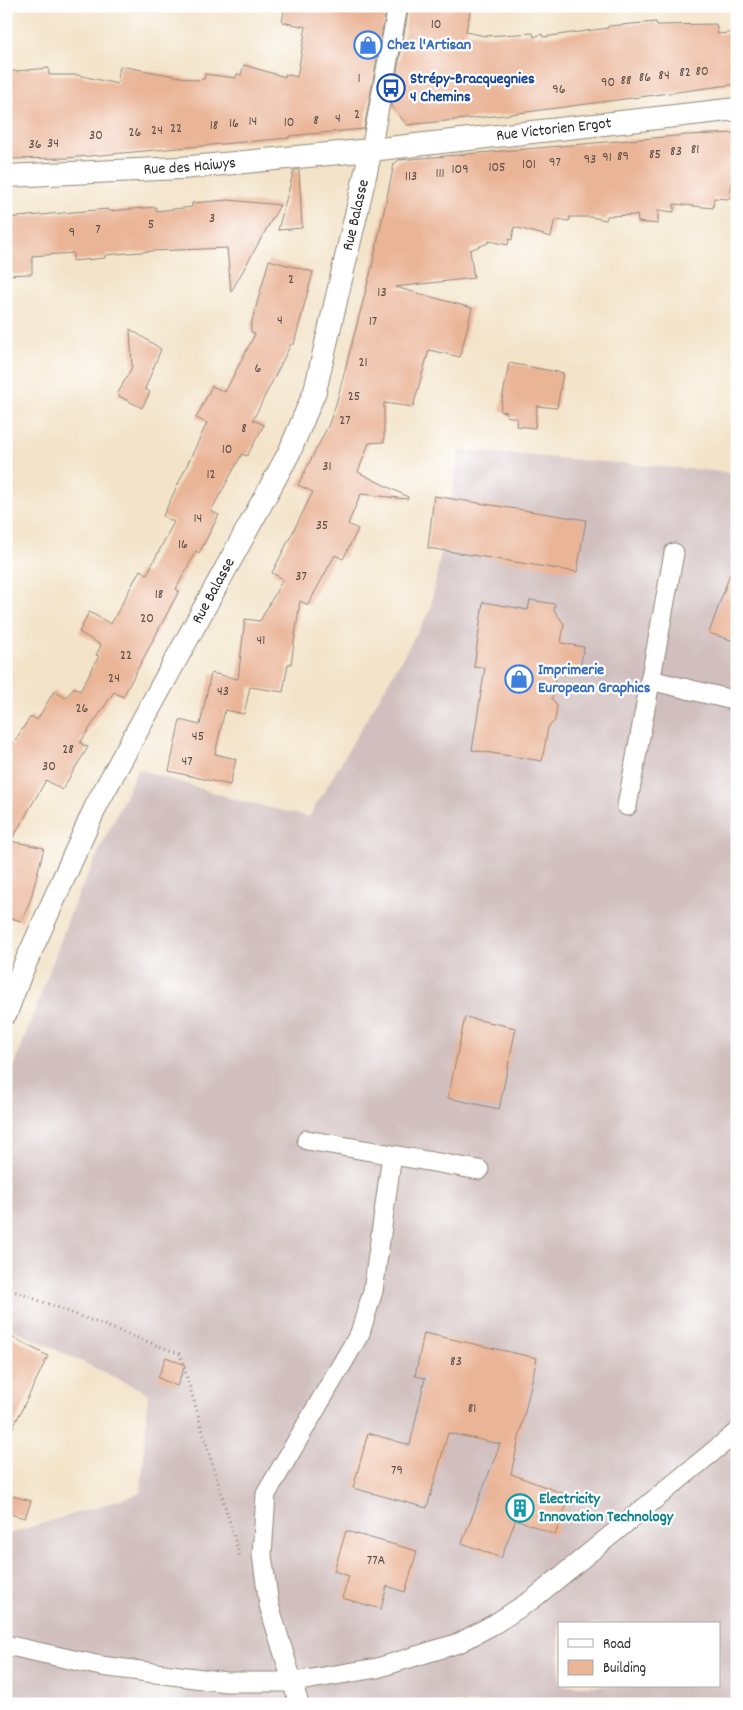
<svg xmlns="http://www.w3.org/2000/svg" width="743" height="1710" font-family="Dekko,sans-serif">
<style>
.industrial{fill:#d1bfbf;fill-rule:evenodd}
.building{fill:#eab496}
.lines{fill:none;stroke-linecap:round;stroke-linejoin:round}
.minor-casing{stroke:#8f877a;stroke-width:21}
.tertiary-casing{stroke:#8f877a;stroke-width:24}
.path{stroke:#8f877a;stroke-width:3;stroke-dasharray:1 4;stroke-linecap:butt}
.minor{stroke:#fff;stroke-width:19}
.tertiary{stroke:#fff;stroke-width:22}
.labels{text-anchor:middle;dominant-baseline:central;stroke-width:4.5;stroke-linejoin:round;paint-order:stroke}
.number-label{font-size:14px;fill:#5b4d46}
.shop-label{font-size:16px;font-weight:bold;fill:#366cbe;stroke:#fff;text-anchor:start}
.transit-label{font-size:16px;font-weight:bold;fill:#164399;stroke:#fff;text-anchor:start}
.street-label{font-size:16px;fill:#2b2b2b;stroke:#fff}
.culture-label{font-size:16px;font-weight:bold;fill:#0d838f;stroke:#fff;text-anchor:start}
</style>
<rect width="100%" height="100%" fill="#fff"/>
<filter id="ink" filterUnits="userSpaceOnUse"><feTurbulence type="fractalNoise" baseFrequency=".02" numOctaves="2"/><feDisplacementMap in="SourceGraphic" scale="10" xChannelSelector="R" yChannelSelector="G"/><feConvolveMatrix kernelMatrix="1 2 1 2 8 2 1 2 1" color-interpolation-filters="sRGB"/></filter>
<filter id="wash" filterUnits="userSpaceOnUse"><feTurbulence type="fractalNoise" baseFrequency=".0096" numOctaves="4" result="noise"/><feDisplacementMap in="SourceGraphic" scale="20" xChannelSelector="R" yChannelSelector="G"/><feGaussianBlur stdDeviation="1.12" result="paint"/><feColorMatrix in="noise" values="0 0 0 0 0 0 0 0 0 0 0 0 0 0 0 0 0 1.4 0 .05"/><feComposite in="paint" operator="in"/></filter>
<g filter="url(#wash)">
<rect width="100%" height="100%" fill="#f3e3c8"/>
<!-- industrial -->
<path class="industrial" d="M460,450l277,23v1231h-731v-169l135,-42 7,-100 -142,-67v-224l5,-27 63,-171 64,-135 99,31 72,17 121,-206zM559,1624h160v62h-160z"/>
<g id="blocks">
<!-- building -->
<path class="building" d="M285,6h102l-23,123 -75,7v2l-222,20 -61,1v-87l43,-4v7h29l39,9 3,-18 77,14 7,-1 1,-5 31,4 1,-4 4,1 3,-10 41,12v-3l12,3 9,-50 -24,-5z
M409,6h62l-5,26 19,4 48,-3 1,4 8,-3 1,3 65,-9v-2l48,-4 1,3 59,-1 2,10 19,-2v52l-233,31 -97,10 -16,-19z
M737,133v31h-3l-4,35 -16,-1 -1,10 -39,-4v8l-16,-2v14l-20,-2 -1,-7 -30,1 -1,4 -16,-3h-20l-1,4 -14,-2 -4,18 -37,-10 -2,13 -3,-1 -1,6 -19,-4 -1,2 -18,7 4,28 -79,9 77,21 -12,49 -31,-7 -16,57 -29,-4v39l-15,1 -11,29 50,25v2l-47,-5 -13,30 10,5 -15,30 -8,-4 -27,50 -8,-4 -9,63h-3l-5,28 -33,-5 -6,27 -19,-4 -10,44 21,5 -6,26 -61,-14 11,-51 20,5 11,-52 27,6 7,-60 15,2 23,-42 -11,-6 41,-81 -15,-7 30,-59 8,-22 36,-137 22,-103 5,-4 288,-25z
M294,170h5l3,58 -24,2z
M228,200l52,5 -49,87 -4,-44 -75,3 -47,4v3l-32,3v-8l-41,3v18l-26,1v-57l102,-9v2l48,-4v4l36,-4v-4z
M269,260l44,12 -19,72h-3l-38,76 11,5 -17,31 -5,-2 -31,57 8,4 -20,38 -3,-2 -20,38 3,2 -56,106 -9,-5 -34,51 8,4 -26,43 -16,-10 -35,61 33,7 -13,50 -9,23 -16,-4v-163l25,-38 6,4 17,-29 12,7 8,-11 6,4 19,-35 -3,-1 5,-10 -22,-13 10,-20 22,12 29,-54 7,4 27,-52 -11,-6 44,-93 -11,-5 16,-32 13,6 30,-58 -4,-2v-7z
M130,329l31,20 -16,40 5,3 -8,16 -25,-13 15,-28z
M509,363l54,10 -6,35 -20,-2 -2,22 -19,-2 1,-8 -11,-2 1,-4 -7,-1z
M434,496l152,24 -9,52 -149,-24z
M735,560l2,1v81l-28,-9z
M530,600l25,4 -1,6 10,14 -3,19 23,4 -4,22 -23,-3 -5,33 5,7 -2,15 -7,6 -6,34 -70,-11 13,-82 -11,-1 9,-65 45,8z
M465,1017l51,11 -17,81 -51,-11z
M424,1333l113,25 -26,116 59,22 -15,39 -39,-16 -15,39 -39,-15 38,-99 -52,-11 -21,75 -74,-20 15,-55 42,12 15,-67 -10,-2z
M6,1334l42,22 -42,86z
M166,1357l19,8 -8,21 -19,-8z
M6,1494l25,7 -6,17 -19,-5z
M346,1531l71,20 -12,41 -18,-6 -6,23 -39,-11 7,-22 -15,-5z"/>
</g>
</g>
<g filter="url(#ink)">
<use href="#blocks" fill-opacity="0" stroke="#8f877a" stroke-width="1"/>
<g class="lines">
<!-- minor casing -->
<g class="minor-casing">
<path id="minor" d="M371,150l27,-144
M650,680l87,21
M627,806l47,-253
M307,1140l172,30
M6,1645l95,21 125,16h68l83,-14 82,-25 37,-20 37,-24 204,-167
M299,1704l-30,-99 -7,-50 4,-61 94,-161 13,-42 19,-136"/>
</g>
<!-- tertiary casing -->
<g class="tertiary-casing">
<g id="tertiary">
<path id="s1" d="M6,176l175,-8 190,-18 366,-41"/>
<path id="s2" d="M6,1013l15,-40 76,-169 192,-351 26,-62 56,-241"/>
</g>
</g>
<!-- path -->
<path class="path" d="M6,1288l174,66 60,203"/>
<!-- minor -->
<use href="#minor" class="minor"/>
<!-- tertiary -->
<use href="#tertiary" class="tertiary"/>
</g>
</g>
<!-- icons -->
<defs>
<g id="shop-ring" transform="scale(1.4375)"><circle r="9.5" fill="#fff" stroke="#3f7fe0" stroke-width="1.5"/><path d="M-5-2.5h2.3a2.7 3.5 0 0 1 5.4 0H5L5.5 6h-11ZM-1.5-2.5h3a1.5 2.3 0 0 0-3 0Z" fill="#3f7fe0"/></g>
<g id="bus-ring" transform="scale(1.4375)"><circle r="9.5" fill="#fff" stroke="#1a4fb4" stroke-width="1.5"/><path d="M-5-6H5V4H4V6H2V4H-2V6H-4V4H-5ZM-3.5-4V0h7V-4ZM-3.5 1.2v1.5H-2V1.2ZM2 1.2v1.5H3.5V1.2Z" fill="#1a4fb4"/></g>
<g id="building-ring" transform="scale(1.4375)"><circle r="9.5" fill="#fff" stroke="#0f9aa8" stroke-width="1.5"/><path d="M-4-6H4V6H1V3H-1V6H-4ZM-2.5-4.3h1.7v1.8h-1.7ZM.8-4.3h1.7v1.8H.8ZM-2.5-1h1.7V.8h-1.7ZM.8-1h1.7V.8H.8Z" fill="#0f9aa8"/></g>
</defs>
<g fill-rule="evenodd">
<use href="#shop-ring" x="368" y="45"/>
<use href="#bus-ring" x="391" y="88"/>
<use href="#shop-ring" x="519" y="679"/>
<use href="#building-ring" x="520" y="1508"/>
</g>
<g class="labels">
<!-- number labels -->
<g class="number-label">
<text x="436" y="25">10</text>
<text x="702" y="72">80</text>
<text x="685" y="73">82</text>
<text x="664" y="76">84</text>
<text x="645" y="78">86</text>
<text x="359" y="79">1</text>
<text x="626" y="81">88</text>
<text x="608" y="83">90</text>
<text x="559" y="90">96</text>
<text x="357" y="115">2</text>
<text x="338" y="119">4</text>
<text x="316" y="121">8</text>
<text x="253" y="122">14</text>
<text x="289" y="123">10</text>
<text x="234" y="124">16</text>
<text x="214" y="126">18</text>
<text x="176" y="129">22</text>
<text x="157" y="131">24</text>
<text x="135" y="133">26</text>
<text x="96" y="136">30</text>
<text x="53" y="144">34</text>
<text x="35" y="145">36</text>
<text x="695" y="150">81</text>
<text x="676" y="152">83</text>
<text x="655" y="155">85</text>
<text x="623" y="157">89</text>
<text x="607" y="158">91</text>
<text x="590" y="160">93</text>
<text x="555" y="163">97</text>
<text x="529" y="165">101</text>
<text x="497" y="168">105</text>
<text x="460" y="170">109</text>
<text x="440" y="174">111</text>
<text x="411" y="177">113</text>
<text x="212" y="219">3</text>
<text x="151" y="225">5</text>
<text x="98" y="230">7</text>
<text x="72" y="233">9</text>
<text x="291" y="280">2</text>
<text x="382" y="293">13</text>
<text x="280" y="321">4</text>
<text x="373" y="322">17</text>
<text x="363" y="363">21</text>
<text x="258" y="369">6</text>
<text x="354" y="397">25</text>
<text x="345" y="421">27</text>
<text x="244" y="429">8</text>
<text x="227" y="450">10</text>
<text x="327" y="467">31</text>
<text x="211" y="475">12</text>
<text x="198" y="519">14</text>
<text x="322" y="526">35</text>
<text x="183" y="545">16</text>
<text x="301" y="577">37</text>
<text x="159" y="595">18</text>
<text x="147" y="619">20</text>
<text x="261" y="641">41</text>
<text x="126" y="656">22</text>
<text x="114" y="679">24</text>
<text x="223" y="692">43</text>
<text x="82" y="709">26</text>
<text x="198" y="737">45</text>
<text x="68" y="750">28</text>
<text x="187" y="762">47</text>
<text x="49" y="767">30</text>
<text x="456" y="1362">83</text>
<text x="472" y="1409">81</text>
<text x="397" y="1471">79</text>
<text x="376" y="1561">77A</text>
</g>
<!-- shop labels -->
<g class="shop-label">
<text x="387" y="45">Chez l'Artisan</text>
<text x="538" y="670">Imprimerie<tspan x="538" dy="18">European Graphics</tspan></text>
</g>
<!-- transit labels -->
<g class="transit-label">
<text x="410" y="79">Strépy-Bracquegnies<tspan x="410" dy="18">4 Chemins</tspan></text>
</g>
<!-- street labels -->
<g class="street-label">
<text stroke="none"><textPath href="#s1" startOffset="550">Rue Victorien Ergot</textPath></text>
<text stroke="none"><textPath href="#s1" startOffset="184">Rue des Haiwys</textPath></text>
<text stroke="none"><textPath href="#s2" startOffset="876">Rue Balasse</textPath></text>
<text stroke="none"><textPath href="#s2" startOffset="471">Rue Balasse</textPath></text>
</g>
<!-- culture labels -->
<g class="culture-label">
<text x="539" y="1499">Electricity<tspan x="539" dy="18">Innovation Technology</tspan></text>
</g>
</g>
<!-- margin -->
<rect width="743" height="1710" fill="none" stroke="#fff" stroke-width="25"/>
<!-- legend -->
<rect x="558" y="1622" width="162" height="65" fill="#ffffff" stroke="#aaaaaa"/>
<rect x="568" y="1639" width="25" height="8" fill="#ffffff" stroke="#aaaaaa"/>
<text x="603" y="1648" font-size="15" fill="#2b2b2b">Road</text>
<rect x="568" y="1660" width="25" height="15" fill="#eab496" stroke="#aaaaaa"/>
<text x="603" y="1672" font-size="15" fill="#2b2b2b">Building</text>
</svg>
